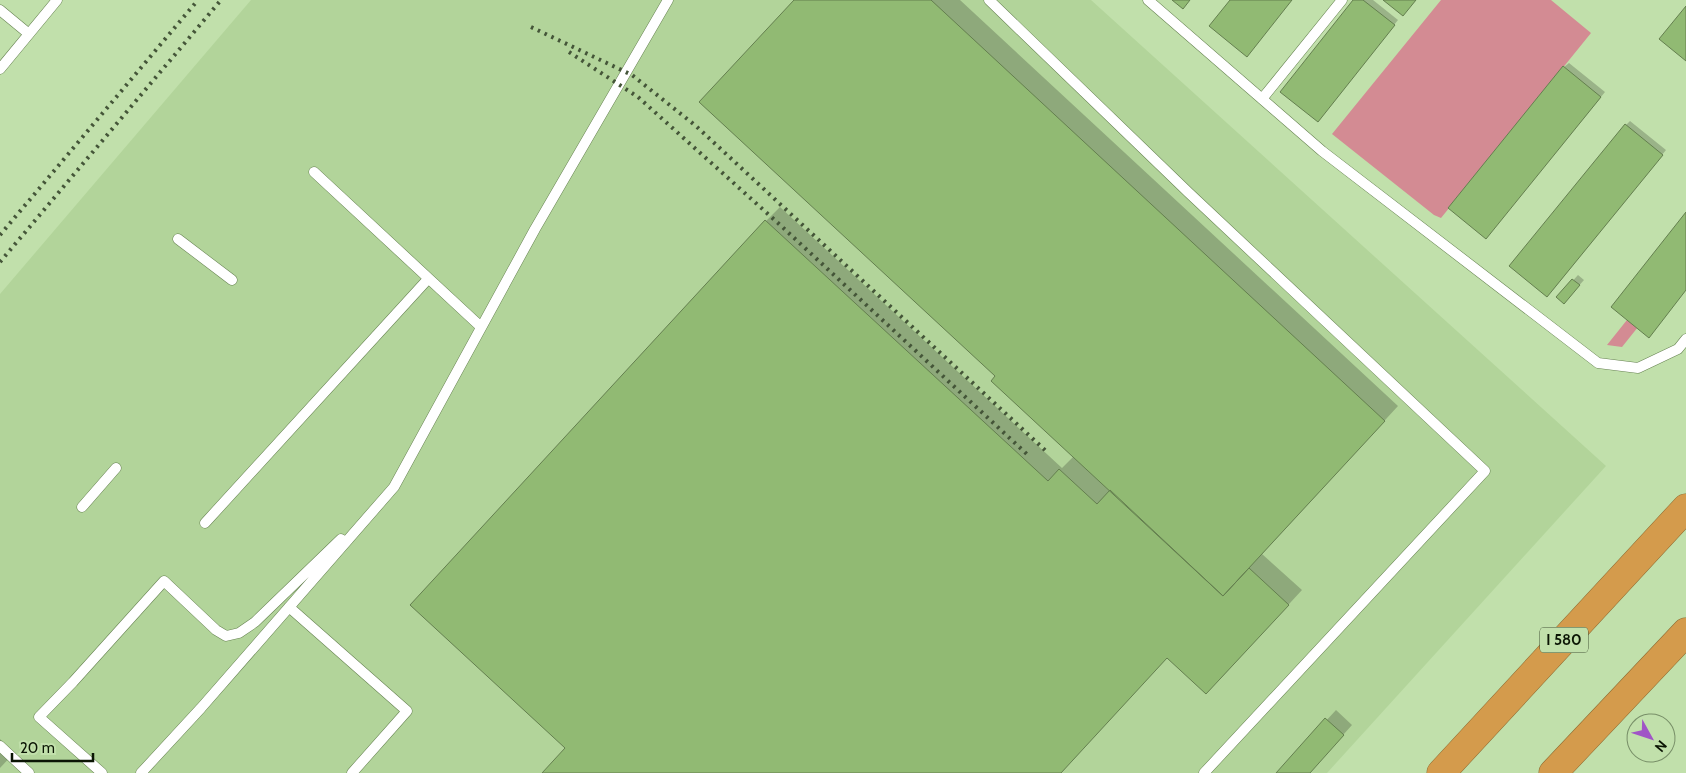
<svg xmlns="http://www.w3.org/2000/svg" width="1686" height="773" font-family="Cabin,sans-serif">
<style>
.built{fill:#b2d49a}
.green{fill:#d38b93}
.shadow{fill:#0003}
.building{fill:#91ba73;stroke:#647f4f}
.lines{fill:none;stroke-linecap:round;stroke-linejoin:round}
.lane-casing{stroke:#678352;stroke-width:11}
.highway-casing{stroke:#8e6c33;stroke-width:29}
.lane{stroke:#fff;stroke-width:10}
.highway{stroke:#d49b4c;stroke-width:28}
.rail{stroke:#445538;stroke-width:4;stroke-dasharray:2.5 5;stroke-linecap:butt}
.labels{text-anchor:middle;dominant-baseline:central;stroke-width:5;stroke-linejoin:round;paint-order:stroke}
.shield{fill:#c1e0ab;stroke:#425236;stroke-width:1}
.shield-label{font-size:15px;font-weight:bold;fill:#0b1504}
</style>
<rect width="100%" height="100%" fill="#c1e0ab"/>
<!-- built -->
<path class="built" d="M251,0h840l515,466 -279,307h-1327v-479z"/>
<!-- green -->
<path class="green" d="M1441,0h110l40,33 -150,185 -7,-3 -102,-81z
M1686,246v21l-64,80 -15,-2z"/>
<!-- shadow -->
<path class="shadow" d="M796,0h164l438,406 -136,148 40,36 -82,89 -53,-22 -107,116h-517l23,-25 200,-527 14,-14 282,261 12,-12 -77,-80z
M1355,0h18l25,20 -76,95z
M1569,63l36,29 -115,141 74,-166z
M1630,121l36,29 -114,141 74,-166z
M1578,275l6,5 -16,18 -10,-1z
M1336,710l16,15 -43,48h-31z
M0,739l14,14 -14,15z"/>
<!-- building -->
<path class="building" d="M794,0h137l454,421 -162,175 -232,-215 4,-5 -296,-274z
M1172,0h18l-7,9z
M1230,0h62l-45,57 -38,-31z
M1353,0h10l32,25 -77,97 -38,-30z
M1383,0h33l-13,16z
M1686,6v55l-27,-22z
M1563,66l38,31 -115,142 -38,-31z
M1625,124l38,31 -116,142 -38,-31z
M1686,212v78l-37,48 -38,-31z
M765,220l283,261 11,-12 38,35 13,-14 113,106 26,-28 40,37 -83,89 -39,-36 -106,115h-519l23,-25 -155,-143z
M1572,279l8,6 -16,19 -8,-7z
M1325,718l19,17 -34,38h-34z"/>
<g class="lines">
<!-- lane casing -->
<g class="lane-casing">
<path id="lane" d="M989,0l200,193 296,278 -281,302
M1148,0l174,151 276,212 40,5 40,-19 8,-10
M0,10l29,24
M0,69l57,-69
M1262,99l80,-99
M314,172l167,155
M178,239l54,41
M82,507l34,-39
M205,523l223,-244
M289,607l118,104 -55,62
M0,746l29,27
M102,773l-63,-56 34,-35 91,-101 52,49 10,6 13,-3 16,-11 86,-83
M141,773l60,-65 193,-221 141,-258 133,-229"/>
</g>
<!-- highway casing -->
<g class="highway-casing">
<path id="highway" d="M1441,773l245,-265
M1553,773l133,-141"/>
</g>
<!-- lane -->
<use href="#lane" class="lane"/>
<!-- highway -->
<use href="#highway" class="highway"/>
<!-- rail -->
<path class="rail" d="M531,27l101,48 64,51 350,325
M569,52l69,45 140,126 252,234
M0,235l198,-235
M0,262l221,-262"/>
</g>
<g class="labels">
<!-- shield labels -->
<rect class="shield" x="1540" y="627.5" width="48" height="25" rx="4"/>
<g class="shield-label">
<text x="1564" y="640">I 580</text>
</g>
</g>
<!-- north arrow -->
<g transform="translate(1651 738) rotate(130)"><circle r="24" fill="#c1e0ab" stroke="#788f68"/>
<path d="M0-4L9 19L0 12L-9 19Z" fill="#a054c6"/>
<text y="-8" font-size="14" font-weight="bold" text-anchor="middle" fill="#0b1504">N</text>
</g>
<!-- scale -->
<path d="M12 753v8h81v-8" fill="none" stroke="#0b1504" stroke-width="2.5"/>
<text x="20" y="753" font-size="15" fill="#0b1504" stroke="#c1e0ab" stroke-width="4" paint-order="stroke">20 m</text>
</svg>
